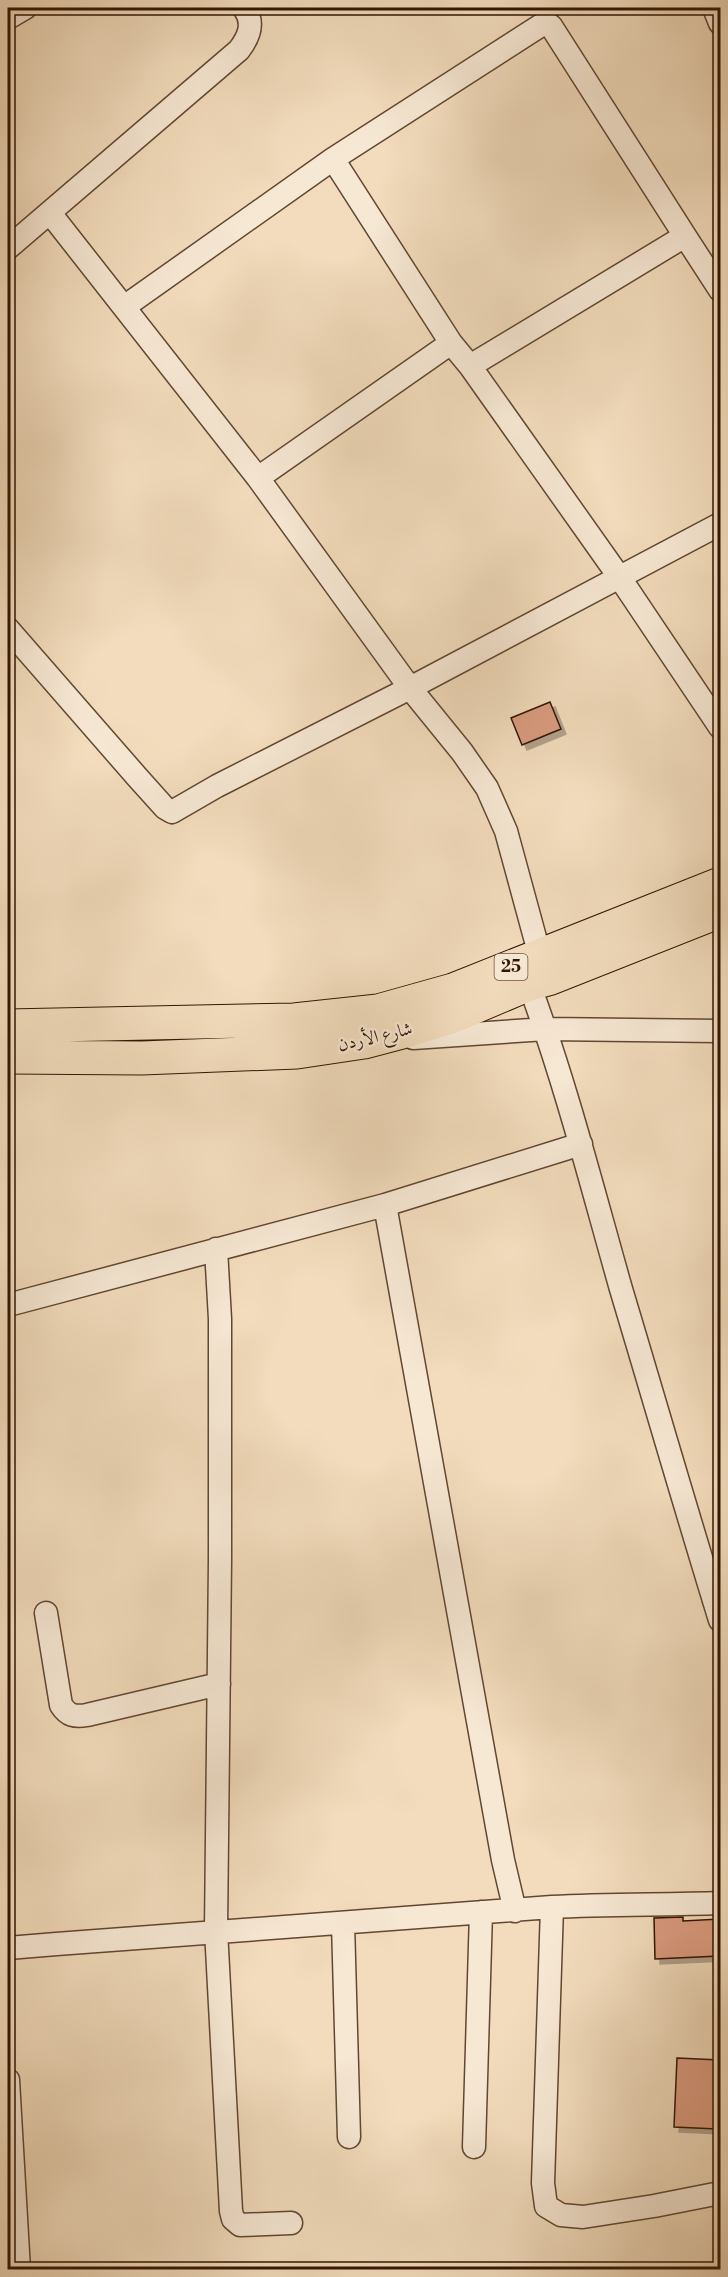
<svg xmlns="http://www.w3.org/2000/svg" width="728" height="2277" font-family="'Libre Bodoni',Amiri,serif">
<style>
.building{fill:#da9b80;stroke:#311503;stroke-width:1.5;filter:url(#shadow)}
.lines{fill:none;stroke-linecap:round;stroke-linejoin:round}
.minor-casing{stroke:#614732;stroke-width:25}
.highway-casing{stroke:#311503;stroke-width:35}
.minor{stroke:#f7e8d4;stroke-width:22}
.highway{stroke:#f2dcbd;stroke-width:33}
.labels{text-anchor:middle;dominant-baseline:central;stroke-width:5;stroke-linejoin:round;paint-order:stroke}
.shield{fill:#f7e8d4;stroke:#6c5442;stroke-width:1.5}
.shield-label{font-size:16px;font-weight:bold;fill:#311503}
.street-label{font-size:18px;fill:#311503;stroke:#f7e8d4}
</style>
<defs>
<filter id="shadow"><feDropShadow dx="5" dy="5" stdDeviation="0" flood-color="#0004"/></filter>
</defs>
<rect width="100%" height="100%" fill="#f2dcbd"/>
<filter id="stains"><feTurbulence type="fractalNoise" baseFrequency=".00333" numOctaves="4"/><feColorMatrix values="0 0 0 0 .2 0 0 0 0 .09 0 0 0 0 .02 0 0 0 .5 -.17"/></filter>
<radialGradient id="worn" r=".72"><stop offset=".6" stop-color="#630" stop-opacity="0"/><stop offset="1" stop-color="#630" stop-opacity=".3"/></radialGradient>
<!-- building -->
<path class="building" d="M550,702l11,27 -39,16 -11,-27z
M683,1917v4l37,-2v37l-65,3 -1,-41z
M677,2058l43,2v43h-2l-1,26 -43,-2z"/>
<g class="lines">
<!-- minor casing -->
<g class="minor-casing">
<path id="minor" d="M714,8l6,15
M8,18l17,-10
M333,159l118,184 19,23 150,212 100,149
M50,213l208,265 152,210 52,64 25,36 19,43 34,125
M685,236l35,54
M8,248l231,-198c10,-13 16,-27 5,-42
M124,307l209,-148 213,-137 5,4 134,210 -215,130
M258,478l193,-135
M8,629l130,149 27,30 7,4 45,-26 193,-98 310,-164
M529,984c37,100 63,203 92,305 33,110 65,221 99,331
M413,1038l133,-9 174,2
M385,1205l118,655 12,51
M216,1249l4,70v241l-4,370 15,281 2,8 7,6 51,-2
M8,1305l377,-100 196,-61
M46,1613l15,92c7,11 14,12 26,10l132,-31
M552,1907l-9,276 3,23 15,9 22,2 71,-11 66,-13
M343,1923l6,214
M8,1948c181,-15 362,-29 544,-41 56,-3 113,-2 168,-4
M8,2080l11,190
M474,2147l7,-235"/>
</g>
<!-- highway casing -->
<g class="highway-casing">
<path id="highway" d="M8,1026l286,-6 84,-9 75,-21 267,-106
M8,1057l134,1 155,-6 67,-10 38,-10 49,-15 78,-33 22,-6 169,-67"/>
</g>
<!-- minor -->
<use href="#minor" class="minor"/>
<!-- highway -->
<use href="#highway" class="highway"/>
</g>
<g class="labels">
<!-- shield labels -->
<rect class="shield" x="494.5" y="954" width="33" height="26" rx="4.5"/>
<g class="shield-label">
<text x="511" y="967">25</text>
</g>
<!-- street labels -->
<g class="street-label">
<text transform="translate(375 1037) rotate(-13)">شارع الأردن</text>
</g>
</g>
<!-- margin -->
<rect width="728" height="2277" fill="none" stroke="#f2dcbd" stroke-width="30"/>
<rect x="9" y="9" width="710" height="2259" fill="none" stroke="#311503" stroke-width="3"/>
<rect x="15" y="15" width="698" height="2247" fill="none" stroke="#311503" stroke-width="1.5"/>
<rect width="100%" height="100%" filter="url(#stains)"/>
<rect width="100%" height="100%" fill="url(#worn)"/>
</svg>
